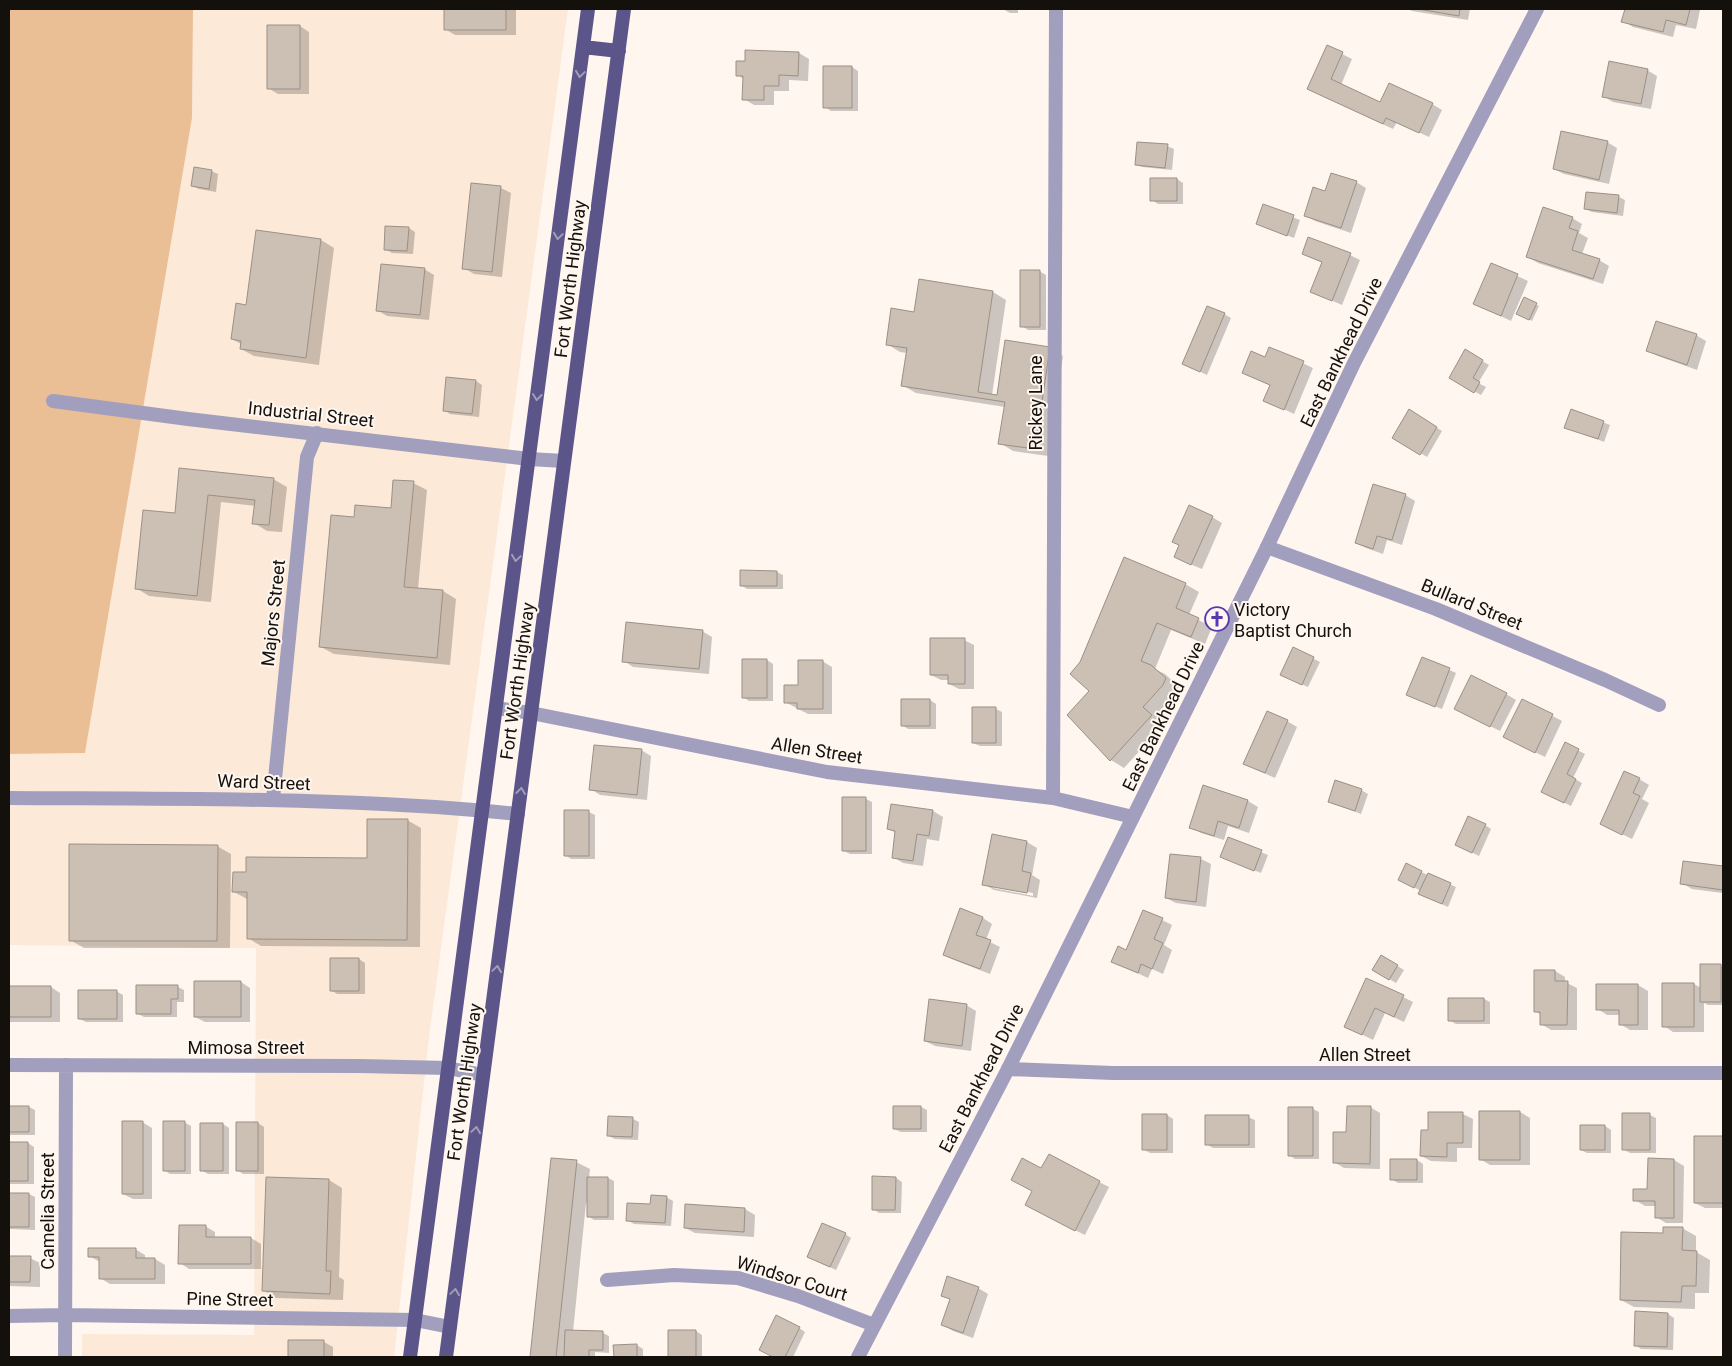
<svg xmlns="http://www.w3.org/2000/svg" width="1732" height="1366" font-family="Roboto,sans-serif">
<style>
.built{fill:#fce9d8}
.green{fill:#eabf96}
.shadow{fill:#0003;fill-rule:evenodd}
.building{fill:#ccc0b5;stroke:#9c9086}
.lines{fill:none;stroke-linecap:round;stroke-linejoin:round}
.minor{stroke:#a19fbd;stroke-width:14}
.tertiary{stroke:#a19fbd;stroke-width:14}
.primary{stroke:#5b5589;stroke-width:14}
.oneway{stroke:#a49db7}
.labels{text-anchor:middle;dominant-baseline:central;stroke-width:4;stroke-linejoin:round;paint-order:stroke}
.street-label{font-size:18px;fill:#14100c;stroke:#fef6ef}
.poi-label{font-size:18px;fill:#14100c;stroke:#fef6ef;text-anchor:start}
</style>
<rect width="100%" height="100%" fill="#fef6ef"/>
<!-- built -->
<path class="built" d="M193,9h375l-139,1028 -35,320h-312v-23l172,1 2,-387 -247,-3v-191l76,-1 107,-635z"/>
<!-- green -->
<path class="green" d="M9,9h184l-1,109 -107,635 -76,1z"/>
<!-- shadow -->
<path class="shadow" d="M445,9h69l2,1v25h-61l-10,-6z
M812,9h15v1h-13z
M905,9h22v1h-20z
M1003,9h15v4h-8z
M1409,9h61l-2,11 -56,-9z
M1626,9h73l1,1 -4,19 -20,-4 -3,12 -40,-10 -10,-6z
M300,26l9,6v62h-31l-10,-6z
M1328,47l24,12 -11,26 40,19h51l10,6 -13,27 -32,-15 -4,7 -74,-35z
M799,53l10,6 -1,22 -19,-1v11h-15v14h-20l-10,-6v-20l-7,-4 10,-13z
M852,67l6,4v40h-27l-6,-4z
M1647,70l10,6 -6,33 -38,-7 -10,-6z
M1607,142l10,6 -8,36 -45,-10 -10,-5z
M1167,146l7,3 -2,21 -30,-3 -6,-3z
M211,171l7,3 -2,18 -17,-3 -7,-3z
M1177,179l6,4v21h-25l-6,-4z
M1356,182l10,6 -15,45 -36,-12 -10,-6 21,-22z
M472,185l29,3 10,5 -9,84 -28,-3 -10,-6z
M1619,197l6,3 -2,16 -31,-4 -7,-3z
M1263,206l37,14 -6,18 -37,-14z
M1572,218l10,6 -3,9 9,5 -6,16 17,6 10,6 -6,18 -65,-21 -10,-6z
M409,228l6,4 -2,22 -21,-1 -7,-4z
M321,240l13,8 -15,117 -65,-9 -13,-7v-5l-9,-5 15,-33z
M1303,254l47,1 10,5 -18,45 -30,-13 11,-29z
M1491,264l37,17 -17,40 -36,-17z
M424,269l10,6 -5,45 -42,-4 -10,-6z
M1039,271l7,4v55h-18l-6,-4z
M993,292l13,8 -14,95 6,1 52,-48 13,8 -15,100 -35,-5 -13,-8 5,-36 -89,-14 -14,-8 5,-32 -7,-1 -13,-8z
M1525,299l14,7 -7,15 -14,-7z
M1224,314l7,4 -24,57 -17,-8z
M1696,335l10,6 -9,29 -39,-14 -10,-5z
M1270,348l43,20 -19,46 -29,-14 6,-14 -28,-13 23,-15z
M1466,351l23,14 -11,18 8,4 -5,8 -31,-17z
M476,381l6,4 -3,32 -29,-3 -6,-4z
M1572,410l38,15 -6,17 -38,-15z
M1410,411l32,20 -15,26 -33,-20z
M181,469l92,10 14,8 -5,45 -15,-1 -13,-8 2,-17 -35,-4 -10,100 -62,-6 -13,-8 40,-73z
M413,483l14,7 -9,99 25,2 13,8 -6,66 -116,-11 -13,-7 34,-128 37,-10z
M1405,495l10,6 -13,44 -15,-5 -4,14 -17,-6 -10,-5z
M1212,517l10,6 -20,46 -17,-7z
M777,572l6,3v14h-36l-6,-4z
M1185,584l14,8 -10,23 23,12 -7,17 -34,-14 -16,39 10,5 14,13 -3,6 -20,22 9,8 -41,45 -13,-8 -42,-45 21,-24 -8,-28z
M702,631l10,6 -3,37 -76,-7 -9,-6z
M964,640l10,5v44h-15l-10,-5v-4h-8l-10,-5z
M1294,649l26,13 -12,25 -20,-9z
M1423,658l33,15 -14,36 -28,-11z
M743,660h24l6,4v37h-24l-6,-4z
M822,661l10,6v47h-24l-23,-12z
M1506,694l10,6 -16,31 -34,-17z
M930,700l6,4v25h-28l-6,-4z
M1522,700l40,21 -17,36 -31,-15z
M973,709h23l6,3v34h-22l-7,-3z
M1287,721l10,6 -22,51 -20,-9z
M1565,744l20,10 -12,24 9,5 -11,23 -22,-11z
M641,750l10,6 -4,44 -47,-5 -9,-6z
M1639,779l10,6 -7,14 7,4 -17,36 -21,-10z
M1204,787l44,14 10,6 -9,26 -21,-7 -4,14 -23,-7 -10,-6z
M1361,790l7,4 -7,20 -32,-12z
M866,799l6,3v52h-22l-6,-3z
M892,805l41,6 10,6 -4,24 -12,-2 -4,27 -20,-3 -10,-6 3,-24 -7,-4z
M589,812l6,3v44h-24l-6,-4z
M407,820l14,8 -1,119 -159,-1 -13,-8 -1,-39 -13,-7 14,-19 120,-14z
M1485,825l6,4 -12,27 -16,-8z
M993,836l34,6 10,6 -5,27 8,5 -3,18 -43,-8 -10,-6zM993,885l40,8v3l-40,-8z
M1229,839l39,16 -7,18 -39,-16z
M217,846l14,8 -1,94h-146l-14,-8z
M1201,859l10,5 -5,43 -30,-4 -10,-5z
M1684,862l39,6v25l-31,-4 -10,-6z
M1421,872l35,15 -8,20 -22,-10 -6,-3 1,-3 -15,-8z
M961,910l22,8 9,6 -6,16 14,7 -10,27 -36,-14 -10,-5z
M1162,920l10,5 -8,20 8,5 -9,24 -11,-5 -4,9 -35,-16z
M1381,956l23,14 -8,13 -22,-13z
M359,959l6,4v31h-28l-6,-4z
M1721,966l2,1v38h-15l-4,-2v29h-31l-9,-6 30,-42 7,4z
M1555,971l10,6v5l12,6v42h-26l-10,-6v-9l-6,-4z
M1367,979l46,23 -9,20 -19,-9 -12,27 -28,-14z
M241,982l9,6v34h-45l-10,-5z
M1638,985l10,6v39h-18l-10,-6v-9h-13l-9,-6z
M9,987h42l9,6v29h-51z
M178,987l6,3v12h-7v15h-33l-6,-3z
M116,991l7,4v27h-37l-6,-3z
M1484,999l6,3v22h-34l-7,-4z
M966,1005l10,6 -5,40 -36,-5 -10,-5z
M9,1107h20l6,3v25h-26z
M894,1107h27l6,3v22h-26l-7,-3z
M1370,1107l10,6v56l-36,-1 -10,-6z
M1313,1109l6,3v47h-24l-6,-4z
M1480,1112h40l10,6v47h-40l-10,-6z
M1463,1114l10,5 -1,29h-15v14l-26,-1 -10,-5 8,-24z
M1167,1115l6,4v34h-23l-7,-4z
M1623,1115h27l6,3v35h-26l-7,-4z
M1248,1117l7,3v28h-42l-7,-4z
M633,1119l6,3 -1,18 -23,-1 -6,-3z
M142,1122l10,6v71h-19l-10,-5z
M184,1122l7,4v48h-21l-6,-4z
M258,1123l6,4v47h-21l-6,-4z
M223,1124l6,4v46h-21l-7,-4z
M1605,1126l6,4v23h-24l-6,-3z
M1695,1138h28v70h-18l-10,-5z
M9,1143h19l6,4v37h-25z
M552,1159l24,3 14,7 -1,9h19l6,3v39h-20l-6,-4v-13h-2l-13,129 30,1 6,3v17l-14,-1v5h-63z
M1391,1160h26l6,4v19h-25l-7,-4z
M1674,1160l10,6 -1,57h-17l-10,-6v-11h-11l-10,-6 13,-10z
M1042,1170l57,12 10,5 -24,48 -49,-24z
M896,1178l6,4 -1,31h-22l-6,-4z
M329,1180l13,8 -3,89 5,3 -1,20 -67,-2 -13,-8z
M9,1194h20l6,3v33l-26,-1z
M666,1197l7,4 -2,25 -37,-2 -7,-4z
M745,1209l10,6 -1,22 -59,-4 -10,-5z
M205,1226l10,6v6h36l10,6v25h-72l-9,-6z
M1682,1228l14,8v16l14,8 -1,33h-14v16l-61,-2 -13,-7 43,-66z
M845,1234l6,4 -15,32 -22,-10z
M135,1249l10,6v4h10l10,6v19h-55l-10,-6v-16l-11,-6z
M9,1257l21,1 10,5v24l-31,-1z
M978,1288l10,6 -15,44 -20,-7 -10,-6 8,-25 -9,-5z
M1668,1314l6,4 -1,32 -32,-1 -6,-4z
M799,1328l6,4 -12,25h-19l-7,-4z
M669,1331h27l6,4v22h-33z
M289,1342h35l9,5v10h-44z
M637,1345l6,4v8h-28l-1,-11z"/>
<!-- building -->
<path class="building" d="M444,9h62v21h-62z
M1418,9h42l-1,7z
M1625,9h65l-4,16 -20,-5 -3,12 -42,-10z
M267,25h33v64h-33z
M1327,45l16,7 -12,27 49,23 9,-19 44,20 -14,30 -33,-15 -3,6 -76,-35z
M745,50l54,2 -1,24 -19,-1v11h-15v14h-22l1,-24h-7v-15h9z
M1609,61l39,8 -7,35 -39,-7z
M823,66h29v42h-29z
M1561,131l47,10 -9,39 -46,-11z
M1137,142l31,2 -3,24 -30,-3z
M194,167l18,3 -3,19 -18,-3z
M1331,173l26,8 -16,47 -37,-12 9,-29 12,4z
M1150,178h27v23h-27z
M471,183l30,3 -9,86 -30,-3z
M1586,192l33,3 -2,18 -33,-4z
M1263,204l31,11 -7,21 -31,-12z
M1543,207l30,10 -4,11 9,3 -6,19 28,9 -7,20 -67,-22z
M385,226l24,1 -2,24 -23,-1z
M256,230l65,9 -15,119 -66,-9 1,-8 -10,-2 5,-36 10,2z
M1308,237l43,16 -19,48 -22,-9 12,-30 -20,-8z
M1491,263l27,11 -17,42 -28,-12z
M381,264l44,4 -5,47 -44,-4z
M1020,270h20v57h-20z
M919,279l74,12 -15,101 19,3 8,-55 45,7 -15,102 -37,-5 7,-42 -104,-16 6,-38 -21,-3 5,-37 23,4z
M1524,297l13,6 -8,17 -13,-6z
M1207,306l18,7 -25,59 -18,-8z
M1656,321l41,13 -10,31 -41,-14z
M1269,347l35,14 -20,49 -21,-9 7,-16 -28,-12 9,-22 14,6z
M1465,349l18,11 -10,18 7,4 -6,11 -25,-15z
M446,377l30,3 -4,34 -29,-3z
M1409,409l28,18 -17,28 -28,-17z
M1571,409l33,12 -6,18 -34,-11z
M179,468l95,10 -5,47 -17,-1 3,-24 -47,-5 -11,101 -62,-7 8,-79 32,3z
M393,480l21,1 -10,106 39,3 -6,68 -118,-11 12,-132 23,2 1,-12 36,3z
M1373,484l33,10 -14,46 -15,-4 -4,13 -18,-6z
M1189,505l24,11 -22,49 -17,-8 5,-12 -7,-3z
M1124,557l62,26 -10,25 23,10 -8,19 -34,-14 -16,38 10,4 15,13 -3,7 -20,22 9,8 -42,46 -43,-46 22,-24 -19,-17 10,-12z
M740,570l37,1v15h-37z
M626,622l77,8 -4,39 -77,-7z
M930,638h35v46h-17v-9h-18z
M1293,647l21,10 -12,28 -22,-10z
M1422,657l28,11 -15,39 -29,-12z
M742,659h25v39h-25z
M798,660h25v49h-26v-6h-13v-18h14z
M1471,675l36,18 -17,34 -36,-18z
M901,699h29v27h-29z
M1522,699l31,15 -18,39 -32,-16z
M972,707h24v36h-24z
M1267,711l21,9 -23,53 -22,-9z
M1565,742l14,7 -12,25 9,5 -12,24 -23,-11z
M594,745l48,4 -5,46 -48,-5z
M1624,771l16,7 -7,15 7,3 -18,39 -22,-11z
M1335,780l27,9 -7,22 -27,-9z
M1203,785l45,15 -9,28 -21,-7 -4,15 -25,-8z
M842,797h24v54h-24z
M891,804l42,6 -4,26 -12,-2 -4,27 -21,-3 3,-27 -8,-2z
M564,810h25v46h-25z
M1468,816l18,8 -14,29 -17,-8z
M367,819h41l-1,121 -160,-1v-47h-15l1,-20h13v-15l121,1z
M992,834l35,7 -5,30 9,2 -4,20 -45,-8z
M1228,837l34,13 -8,21 -34,-14z
M69,844l149,1 -1,96h-148z
M1170,854l31,3 -5,45 -31,-4z
M1683,861l40,5v24l-43,-6z
M1406,863l16,8 -8,17 -16,-8z
M1428,873l23,10 -9,21 -24,-10z
M960,908l23,9 -7,18 15,5 -11,29 -37,-14z
M1143,910l20,8 -9,21 9,4 -11,26 -11,-5 -3,9 -27,-11 7,-16 8,4z
M1381,955l17,10 -9,15 -17,-10z
M330,958h29v33h-29z
M1700,964h21v38h-21z
M1534,970h21v11h13l-1,44h-27v-13h-6z
M1366,978l38,17 -10,22 -19,-9 -13,27 -18,-8z
M194,981h47v36h-47z
M1662,983h32v44h-32z
M1596,984h42v41h-19v-15h-23z
M136,985h42v14h-7v15h-35z
M9,986h42v31h-42z
M78,990h39v29h-39z
M1448,998h36v23h-36z
M929,999l38,5 -5,42 -38,-5z
M9,1106h20v26h-20z
M893,1106h28v23h-28z
M1347,1106h24l-1,58 -37,-1v-31h13z
M1288,1107h25v49h-25z
M1479,1111h41v49h-41z
M1428,1112h35v31h-16v14l-27,-1 1,-26h7z
M1622,1113h28v37h-28z
M1142,1114h25v36h-25z
M1205,1115h44v30h-44z
M608,1116l25,1 -1,20 -25,-1z
M122,1121h21v73h-21z
M163,1121h22v50h-22z
M236,1122h22v49h-22z
M200,1123h23v48h-23z
M1580,1125h25v25h-25z
M1694,1136h29v67h-29z
M9,1142h19v39h-19z
M1049,1154l51,27 -25,50 -50,-26 7,-14 -21,-11 11,-22 19,10z
M551,1158l26,2 -21,197h-26z
M1648,1158l26,1v59h-19v-17h-22v-12h14z
M1390,1159h27v21h-27z
M872,1176l24,1 -1,33h-23z
M266,1177l63,2 -3,92h5l-1,23 -68,-3z
M587,1177h21v40h-21z
M9,1193h20v34h-20z
M651,1195l16,1 -2,27 -39,-2 1,-18 23,1z
M685,1204l60,4 -1,24 -60,-4z
M822,1223l24,10 -16,34 -23,-10z
M179,1225h27v12h45v27h-73z
M1663,1227h20l-1,23 15,1 -1,35h-14l-1,16 -61,-2 1,-68 42,1z
M88,1248h48v10h19v21h-56v-22h-11z
M9,1256h22l-1,26h-21z
M947,1276l32,11 -16,46 -22,-8 9,-26 -9,-3z
M1635,1311l33,2 -1,34 -33,-1z
M776,1315l24,12 -15,30h-12l-14,-7z
M565,1330l38,1v19h-14v7h-25z
M668,1330h28v27h-28z
M288,1340h36v17h-36z
M637,1344v13h-23l-1,-12z"/>
<g class="lines">
<!-- minor -->
<path class="minor" d="M53,401l135,18 341,40 35,2
M1267,547l169,62 169,71 54,25
M496,708l35,5 296,59 226,26 80,19
M9,798c170,1 340,-1 509,16
M1053,798l3,-789
M273,799l34,-342 10,-24
M9,1065l351,1 88,2 35,7
M1008,1069l105,4h610
M607,1280l67,-5 64,3 60,18 76,29
M9,1316l56,-1 350,5 35,7
M65,1357l1,-292"/>
<!-- tertiary -->
<path class="tertiary" d="M858,1357l150,-288 259,-522 87,-184 183,-354"/>
<!-- primary -->
<path class="primary" d="M583,47l36,4
M410,1357l178,-1348
M446,1357l178,-1348"/>
</g>
<!-- one-way arrows -->
<defs><path id="oneway-chevron" d="M-2-3.5L2.5 0L-2 3.5" fill="none" stroke-width="1.6" stroke-linecap="round" stroke-linejoin="round" transform="scale(1.25)"/></defs>
<g class="oneway">
<use href="#oneway-chevron" transform="translate(580 74) rotate(98)"/>
<use href="#oneway-chevron" transform="translate(558 236) rotate(98)"/>
<use href="#oneway-chevron" transform="translate(537 397) rotate(97)"/>
<use href="#oneway-chevron" transform="translate(516 558) rotate(98)"/>
<use href="#oneway-chevron" transform="translate(521 791) rotate(-83)"/>
<use href="#oneway-chevron" transform="translate(497 969) rotate(-82)"/>
<use href="#oneway-chevron" transform="translate(476 1130) rotate(-82)"/>
<use href="#oneway-chevron" transform="translate(455 1292) rotate(-82)"/>
</g>
<!-- icons -->
<defs>
<g id="church-ring" transform="scale(1.25)"><circle r="9.5" fill="#fef6ef" stroke="#5739b1" stroke-width="1.5"/><path d="M-1.2-6h2.4v3.5h3.3v2.4h-3.3V6h-2.4V-.1h-3.3v-2.4h3.3Z" fill="#5739b1"/></g>
</defs>
<g fill-rule="evenodd">
<use href="#church-ring" x="1217" y="619"/>
</g>
<g class="labels">
<!-- street labels -->
<g class="street-label">
<text transform="translate(570 279) rotate(-83)">Fort Worth Highway</text>
<text transform="translate(1341 352) rotate(-64)">East Bankhead Drive</text>
<text transform="translate(1035 403) rotate(-90)">Rickey Lane</text>
<text transform="translate(311 414) rotate(6)">Industrial Street</text>
<text transform="translate(1472 604) rotate(22)">Bullard Street</text>
<text transform="translate(273 613) rotate(-84)">Majors Street</text>
<text transform="translate(517 681) rotate(-82)">Fort Worth Highway</text>
<text transform="translate(1163 716) rotate(-64)">East Bankhead Drive</text>
<text transform="translate(817 750) rotate(9)">Allen Street</text>
<text transform="translate(264 782) rotate(2)">Ward Street</text>
<text x="246" y="1047">Mimosa Street</text>
<text x="1365" y="1054">Allen Street</text>
<text transform="translate(981 1078) rotate(-63)">East Bankhead Drive</text>
<text transform="translate(464 1082) rotate(-82)">Fort Worth Highway</text>
<text transform="translate(47 1211) rotate(-90)">Camelia Street</text>
<text transform="translate(792 1278) rotate(17)">Windsor Court</text>
<text transform="translate(230 1299) rotate(1)">Pine Street</text>
</g>
<!-- poi labels -->
<g class="poi-label">
<text x="1234" y="609">Victory<tspan x="1234" dy="21">Baptist Church</tspan></text>
</g>
</g>
<!-- border -->
<rect width="1732" height="1366" fill="none" stroke="#14100c" stroke-width="20"/>
</svg>
